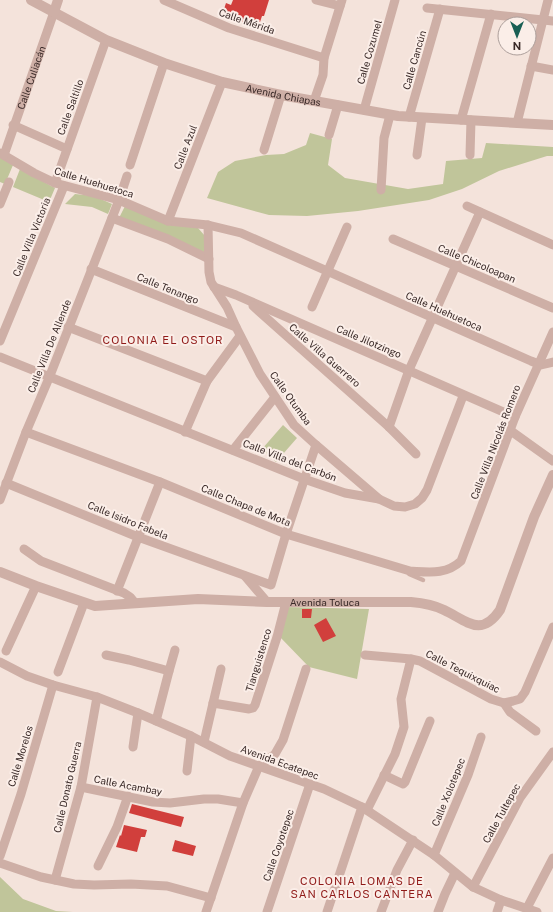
<svg xmlns="http://www.w3.org/2000/svg" width="553" height="912" font-family="'Public Sans',sans-serif">
<style>
.green{fill:#c0c59a}
.building{fill:#d13f3c}
.lines{fill:none;stroke-linecap:round;stroke-linejoin:round}
.service{stroke:#ceafa6;stroke-width:4.5}
.minor{stroke:#ceafa6;stroke-width:9}
.tertiary{stroke:#ceafa6;stroke-width:10}
.labels{text-anchor:middle;dominant-baseline:central;stroke-width:4;stroke-linejoin:round;paint-order:stroke}
.street-label{font-size:10px;fill:#392927;stroke:#fbeee8}
.neighbourhood-label{font-size:11px;letter-spacing:1px;fill:#901a18;stroke:#fbeee8}
</style>
<rect width="100%" height="100%" fill="#f4e3db"/>
<!-- green -->
<path class="green" d="M310,133l22,6 -4,26 17,13 63,11 35,-5 3,-23 36,-3 4,-15 67,4v9h-6l-48,15 -37,18 -33,11 -71,11 -51,5 -38,-1 -62,-17 11,-26 17,-11 31,-6 18,-1 22,-9z
M0,157l13,8 -8,19 -5,-2z
M20,169l35,19 -6,14 -36,-15z
M75,194l19,2 18,8 -4,10 -16,-7 -27,-3z
M125,206l73,22 7,8v18l-86,-36z
M283,425l14,13 -21,24 -14,-13z
M285,607l84,2 -12,70 -48,-12 -29,-30z
M0,877l23,22 33,12 17,1h-73z"/>
<!-- building -->
<path class="building" d="M233,0h36l-5,16h-2l-4,12 -36,-13 4,-12 5,2z
M302,609h10l-1,9h-9z
M326,618l10,18 -13,6 -9,-17z
M132,804l52,13 -3,10 -52,-14z
M124,825l23,5 -2,7h-4l-4,15 -21,-5 4,-12 1,1z
M175,840l21,6 -3,10 -21,-5z"/>
<g class="lines">
<!-- service -->
<path class="service" d="M409,574l14,6"/>
<!-- minor -->
<g class="minor">
<path d="M164,0l65,28 95,30"/>
<path d="M316,0l24,6"/>
<path d="M427,8l126,13"/>
<path d="M531,66l22,4"/>
<path d="M314,101l9,-26 1,-17 18,-58"/>
<path d="M364,110l31,-110"/>
<path d="M409,117l31,-108"/>
<path d="M461,120l30,-106"/>
<path d="M517,123l31,-123"/>
<path d="M13,125l54,24"/>
<path d="M329,135l9,-30"/>
<path d="M264,150l17,-55"/>
<path d="M0,153l34,20 21,10 64,17 49,21 40,4 33,8 290,128 10,4 12,-3"/>
<path id="s1" d="M4,155l50,-143"/>
<path d="M417,155l5,-37"/>
<path d="M470,155l1,-35"/>
<path d="M130,165l34,-102"/>
<path d="M55,183l51,-143"/>
<path d="M381,190l3,-52 6,-23"/>
<path d="M0,204l9,-22"/>
<path d="M467,206l86,39"/>
<path d="M112,218l56,21 41,20"/>
<path d="M168,221l54,-139"/>
<path d="M208,225l1,47 2,10 16,25 9,20 24,47 34,51 22,20 63,54"/>
<path d="M393,239l160,69"/>
<path d="M91,269l145,58"/>
<path d="M214,287l22,8 279,122"/>
<path d="M253,306l136,121 27,27"/>
<path d="M312,307l35,-80"/>
<path d="M68,327l139,54"/>
<path d="M0,341l64,-155"/>
<path d="M0,357l304,122 41,14 34,6 15,7 11,1 10,-3 7,-6 5,-8 36,-94"/>
<path d="M389,427l20,-57 71,-158"/>
<path d="M511,431l42,30"/>
<path d="M26,432l134,50 126,52 124,37c19,1 36,4 51,-10l54,-144 38,-85"/>
<path d="M185,432l22,-51 33,-45"/>
<path d="M233,450l42,-53"/>
<path d="M6,483l132,54 133,48 15,-51 30,-89"/>
<path d="M0,500l26,-68 23,-54 70,-178 8,-24"/>
<path d="M24,549l17,12 83,32 6,4 5,6"/>
<path d="M245,576l22,26"/>
<path d="M117,591l43,-109"/>
<path d="M6,651l30,-65"/>
<path d="M106,655l23,5 40,11"/>
<path d="M365,655l46,4 9,2 71,38 13,4 9,-2 7,-2 5,-7 28,-65"/>
<path d="M0,662l27,14 26,9 44,12 41,16 53,23 39,20 94,33 38,18 72,48 39,32 28,13 36,12"/>
<path d="M58,672l26,-69"/>
<path d="M213,703l36,6 4,-1 2,-3 22,-68 9,-35"/>
<path d="M504,703l6,9 26,19"/>
<path d="M156,721l13,-50 6,-21"/>
<path d="M204,742l17,-73"/>
<path d="M133,747l5,-34"/>
<path d="M187,771l4,-35"/>
<path d="M384,775l19,9 2,-2 25,-61"/>
<path d="M81,787l72,15 17,1 34,-4h14l25,4"/>
<path d="M367,810l28,-56 9,-27 -3,-28 10,-40"/>
<path d="M434,855l34,-80 13,-38"/>
<path d="M0,856l21,-62 32,-109"/>
<path d="M0,863l41,14 33,7 20,1 37,-1 36,2 44,12"/>
<path d="M98,866l19,-39 11,-31"/>
<path d="M55,880l26,-93 16,-90"/>
<path d="M473,887l47,-89 33,-46"/>
<path d="M527,908l26,-50"/>
<path d="M206,912l37,-109 16,-37 16,-12 8,-14 23,-71"/>
<path d="M267,912l43,-128"/>
<path d="M327,912l35,-105"/>
<path d="M381,912l16,-42 16,-30"/>
<path d="M438,912l7,-18 10,-21"/>
<path d="M497,912l4,-12"/>
</g>
<!-- tertiary -->
<g class="tertiary">
<path id="s2" d="M31,0l75,40 58,23 58,19 59,13 117,21 155,9"/>
<path d="M54,12l4,-12"/>
<path id="s3" d="M0,572l36,14 59,20 103,-7 69,3h144c12,1 23,3 33,8 23,11 37,28 56,0l34,-93 19,-42"/>
</g>
</g>
<g class="labels">
<!-- street labels -->
<g class="street-label">
<text transform="translate(247 21) rotate(19)">Calle Mérida</text>
<text transform="translate(369 52) rotate(-74)">Calle Cozumel</text>
<text transform="translate(414 60) rotate(-74)">Calle Cancún</text>
<text stroke="none"><textPath href="#s1" startOffset="82">Calle Culiacán</textPath></text>
<text stroke="none"><textPath href="#s2" startOffset="271">Avenida Chiapas</textPath></text>
<text transform="translate(70 107) rotate(-70)">Calle Saltillo</text>
<text transform="translate(185 147) rotate(-69)">Calle Azul</text>
<text transform="translate(94 182) rotate(17)">Calle Huehuetoca</text>
<text transform="translate(31 237) rotate(-68)">Calle Villa Victoria</text>
<text transform="translate(477 263) rotate(23)">Calle Chicoloapan</text>
<text transform="translate(168 288) rotate(22)">Calle Tenango</text>
<text transform="translate(444 311) rotate(24)">Calle Huehuetoca</text>
<text transform="translate(369 341) rotate(23)">Calle Jilotzingo</text>
<text transform="translate(49 346) rotate(-68)">Calle Villa De Allende</text>
<text transform="translate(325 355) rotate(41)">Calle Villa Guerrero</text>
<text transform="translate(291 398) rotate(54)">Calle Otumba</text>
<text transform="translate(495 442) rotate(-69)">Calle Villa Nicolás Romero</text>
<text transform="translate(290 460) rotate(21)">Calle Villa del Carbón</text>
<text transform="translate(246 505) rotate(22)">Calle Chapa de Mota</text>
<text transform="translate(128 520) rotate(22)">Calle Isidro Fabela</text>
<text stroke="none"><textPath href="#s3" startOffset="331">Avenida Toluca</textPath></text>
<text transform="translate(258 660) rotate(-73)">Tianguistenco</text>
<text transform="translate(463 671) rotate(27)">Calle Tequixquiac</text>
<text transform="translate(20 756) rotate(-73)">Calle Morelos</text>
<text transform="translate(280 762) rotate(20)">Avenida Ecatepec</text>
<text transform="translate(128 785) rotate(11)">Calle Acambay</text>
<text transform="translate(67 787) rotate(-77)">Calle Donato Guerra</text>
<text transform="translate(448 792) rotate(-68)">Calle Xolotepec</text>
<text transform="translate(501 813) rotate(-61)">Calle Tultepec</text>
<text transform="translate(278 845) rotate(-71)">Calle Coyotepec</text>
</g>
<!-- neighbourhood labels -->
<g class="neighbourhood-label">
<text x="163" y="340">COLONIA EL OSTOR</text>
<text x="362" y="881">COLONIA LOMAS DE<tspan x="362" dy="13">SAN CARLOS CANTERA</tspan></text>
</g>
</g>
<!-- north arrow -->
<g transform="translate(517 36) rotate(180)"><circle r="19" fill="#fbeee8" stroke="#ad9f9b"/>
<path d="M0-3L7 15L0 10L-7 15Z" fill="#195f54"/>
<text y="-6" font-size="11" font-weight="bold" text-anchor="middle" fill="#392927">N</text>
</g>
</svg>
